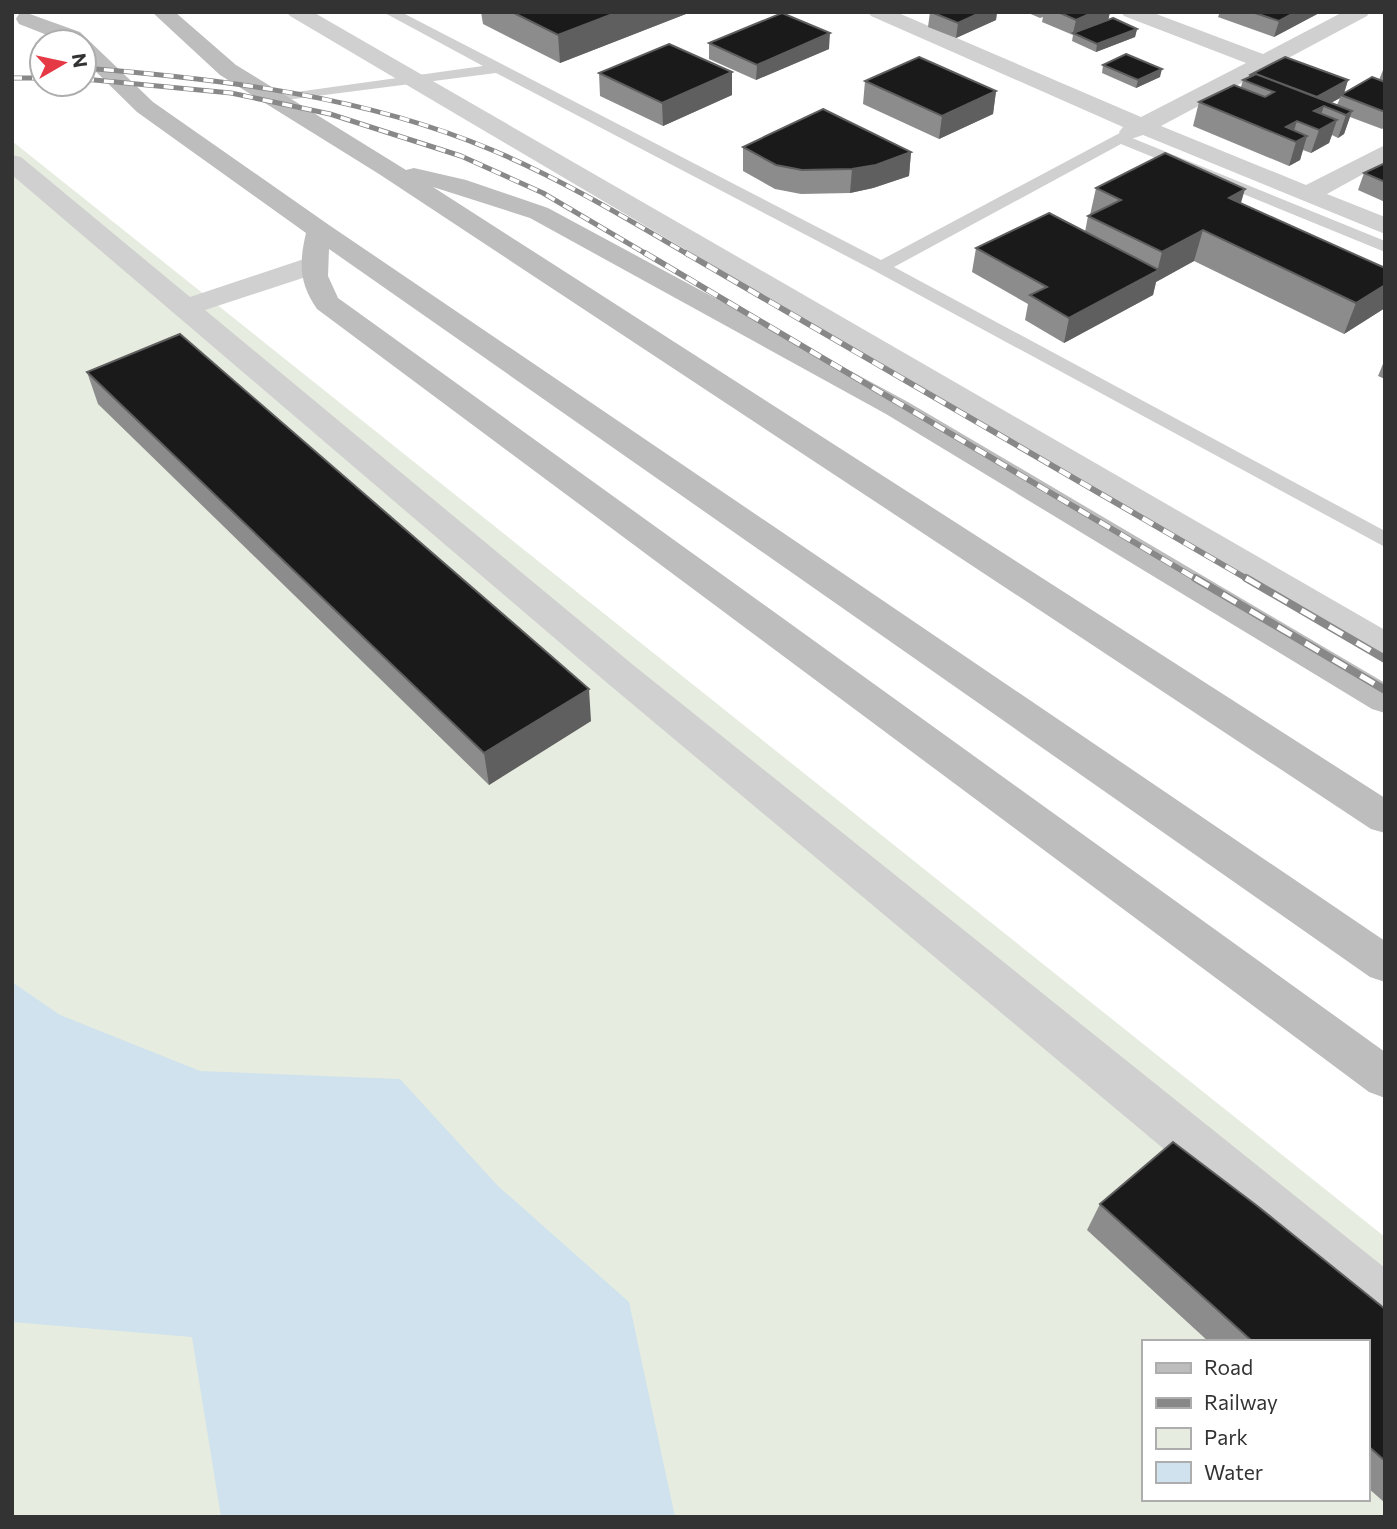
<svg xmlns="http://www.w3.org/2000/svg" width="1397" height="1529" font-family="Commissioner,sans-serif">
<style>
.green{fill:#e6ecdf;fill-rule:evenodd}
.water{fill:#cfe2ee}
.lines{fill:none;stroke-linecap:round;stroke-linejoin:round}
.lane{fill:#d0d0d0;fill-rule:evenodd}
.street{fill:#d0d0d0;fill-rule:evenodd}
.secondary{fill:#bdbdbd;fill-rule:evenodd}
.rail-far2-casing{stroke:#888;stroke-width:5}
.rail-far1-casing{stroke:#888;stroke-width:6}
.rail-casing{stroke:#888;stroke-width:8}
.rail-far2{stroke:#fff;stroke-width:3.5;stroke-dasharray:10;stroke-linecap:butt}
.rail-far1{stroke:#fff;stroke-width:4.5;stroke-dasharray:12;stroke-linecap:butt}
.rail{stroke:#fff;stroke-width:5;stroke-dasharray:16;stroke-linecap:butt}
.wall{fill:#8c8c8c;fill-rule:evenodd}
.shaded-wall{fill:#5f5f5f}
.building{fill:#1a1a1a;stroke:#5f5f5f;stroke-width:2}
</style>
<rect width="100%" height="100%" fill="#fff"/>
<!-- green -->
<path class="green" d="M12,141l1373,1096v280h-1373zM1143,1342h224v157h-224z"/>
<!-- water -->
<path class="water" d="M12,982l48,33 140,56 200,8 98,107 131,116 46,215h-454l-29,-180 -180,-15z"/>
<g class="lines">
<!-- lane -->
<path class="lane" d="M383,12h18l480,248 250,-133 8,5 -7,6 253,103v11l-264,-108 -227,123 491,264v16l-510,-276 -379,-198 -226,29 -2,-3 2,-3 5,-1 208,-29z"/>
<!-- street -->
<path class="street" d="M287,12h26l1072,618v28l-13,-3 -1082,-639z
M868,12h28l245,105 105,-54 -122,-47 -3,-4h30l112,42 80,-42h27l-3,4 -206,110 145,59 79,-40v17l-58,32 58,23v17l-242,-99 -12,4 -8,-2 -4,-5 4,-5 -252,-111z
M12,155l9,2 169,140 114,-38 10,-2 10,2 3,6 -3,6 -119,39 427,354 753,604v58l-18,-7 -761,-637 -594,-507z"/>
<!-- secondary -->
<path class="secondary" d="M152,12h23l61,53 170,105 8,-2 52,12 82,28 360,194 477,281v30l-13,-4 -486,-295 -356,-196 -97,-31 952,611v35l-14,-4 -992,-655 -159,-99z
M27,13l53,19 73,70 176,123 1056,716v41l-15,-5 -1041,-728 -1,27 10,22 1047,754v46l-16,-6 -1052,-783c-18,-26 -18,-46 -11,-76l-169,-121 -53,-52v-18h-19l-46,-18 -3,-5 3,-5z"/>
<!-- rail-far2 casing -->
<g class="rail-far2-casing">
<path id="rail-far2" d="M84,68c138,11 280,28 408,82 69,29 132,67 197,105
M12,78h30
M84,79l147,14 99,21 131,42 82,37 105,62"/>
</g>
<!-- rail-far1 casing -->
<g class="rail-far1-casing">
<path id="rail-far1" d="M645,253l553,327
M686,253l563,327"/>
</g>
<!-- rail casing -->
<g class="rail-casing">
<path id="rail" d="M1195,578l190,112
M1246,578l139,81"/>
</g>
<!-- rail-far2 -->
<use href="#rail-far2" class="rail-far2"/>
<!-- rail-far1 -->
<use href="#rail-far1" class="rail-far1"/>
<!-- rail -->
<use href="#rail" class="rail"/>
</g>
<!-- wall -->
<path class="wall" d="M481,12h210l-131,51 -77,-39z
M930,12h67l-1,8 -40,18 -28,-11z
M1026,12h84l-2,8 29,9 -2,8 -39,15 -24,-11 1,-6 -31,-13 1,-5 -3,1z
M1220,12h101l-47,25 -56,-20z
M709,43l120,6 -73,31 -47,-21z
M1103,65l57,12 -24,11 -34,-15z
M1385,69v58l-3,2 -32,-12 -6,17 -6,4 -6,-3 -3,8 -18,10 -8,-3 -3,10 -11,6 -96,-40 6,-24 42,-15 2,-7 6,-3 1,-2 98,5 -4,14 35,-14 4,-10zM1340,98l-3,7 -6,-2z
M732,72v23l-69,31 -63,-30 -1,-23z
M865,81l131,10 -3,23 -54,25 -76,-35z
M743,147l168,5 -2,24 -36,12 -23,5 -49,1 -26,-5 -32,-18z
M1385,163v39l-27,-12 6,-17z
M1096,188l145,15 144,65v40l-41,26 -150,-73 -38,21 -3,13 -89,48 -39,-23 3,-16 -56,-32 4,-24 109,-16 3,-16 2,-1z
M1385,359v20l-7,-3z
M87,372l504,349 -102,64 -391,-381z
M1100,1204l285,105v194l-18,-16v-145h-158l-122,-112z"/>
<!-- shaded-wall -->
<path class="shaded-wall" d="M618,12h73l-131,51 -2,-28z
M982,12h15l-1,8 -40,18 2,-15z
M1094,12h16l-2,9 -35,12 3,-13z
M1296,12h25l-47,25 5,-16z
M1137,29l-2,8 -39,15 1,-8z
M830,33l-1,16 -73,31 1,-15z
M1162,69l-2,8 -24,11 2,-8z
M732,72v23l-69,31 -1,-23z
M1348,80l-5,16 -2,-1 -1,3 -15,8h-1l-8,23 -3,-29z
M996,91l-3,23 -54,25 3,-23z
M1352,111l-8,23 -6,4 8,-23z
M1337,120l-8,23 -18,10 8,-23z
M1297,121l-6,19 -5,-13z
M1307,136l-7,24 -11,6 7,-24z
M911,152l-2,24 -36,12 -23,5 2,-24z
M1245,189l-9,31 -7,-22z
M1203,230l-9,31 -38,21 -3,13 -89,48 5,-25 88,-46 5,-20z
M1385,285v23l-41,26 12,-31z
M589,689l2,32 -102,64 -5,-32z"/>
<!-- building -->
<path class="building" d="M512,12h106l-60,23z
M931,12h51l-24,11z
M1058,12h36l-18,8z
M1252,12h44l-17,9z
M782,13l48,20 -73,32 -48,-22z
M1113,18l24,11 -40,15 -24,-11z
M669,44l63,28 -70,31 -63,-30z
M1126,54l36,15 -24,11 -35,-15z
M919,57l77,34 -54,25 -77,-35z
M1285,57l63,23 -31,17 -61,-23 -5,2 -1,-1z
M1256,74l96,37 -6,4 -22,-9 -10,5 23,9 -18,10 -22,-9 -11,6 21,9 -11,6 -97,-40 35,-17 31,12 9,-5 -31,-12z
M1372,77l13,5v30l-44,-17z
M823,109l88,43 -35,13 -24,4 -50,1 -26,-5 -33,-18z
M1165,153l80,36 -16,9 156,70v17l-29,18 -153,-73 -41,22 -74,-36 33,-16 -25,-12z
M1385,163v19l-21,-9z
M1049,213l110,57 -90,48 -39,-23 17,-8 -71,-39z
M180,334l409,355 -105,64 -397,-381z
M1173,1142l83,63 129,104v152l-18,-16v-103h-114l-153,-138z"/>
<!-- border -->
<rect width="1397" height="1529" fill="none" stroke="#333333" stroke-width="28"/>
<!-- legend -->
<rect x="1142" y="1340" width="228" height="161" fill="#ffffff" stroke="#adadad" stroke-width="2"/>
<rect x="1156" y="1363" width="35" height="10" fill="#bdbdbd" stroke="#adadad" stroke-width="2"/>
<text x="1204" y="1375" font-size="21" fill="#333333">Road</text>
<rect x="1156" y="1398" width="35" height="10" fill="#888888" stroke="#adadad" stroke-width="2"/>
<text x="1204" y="1410" font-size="21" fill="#333333">Railway</text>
<rect x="1156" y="1428" width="35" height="21" fill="#e6ecdf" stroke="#adadad" stroke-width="2"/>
<text x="1204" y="1445" font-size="21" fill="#333333">Park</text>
<rect x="1156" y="1462" width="35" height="21" fill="#cfe2ee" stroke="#adadad" stroke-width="2"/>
<text x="1204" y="1480" font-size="21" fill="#333333">Water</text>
<!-- north arrow -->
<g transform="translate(63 63) rotate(81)"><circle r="33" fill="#ffffff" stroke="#adadad" stroke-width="2"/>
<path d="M0-5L12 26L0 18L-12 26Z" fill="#e63946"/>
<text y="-10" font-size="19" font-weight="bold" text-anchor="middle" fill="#333333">N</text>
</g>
</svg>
